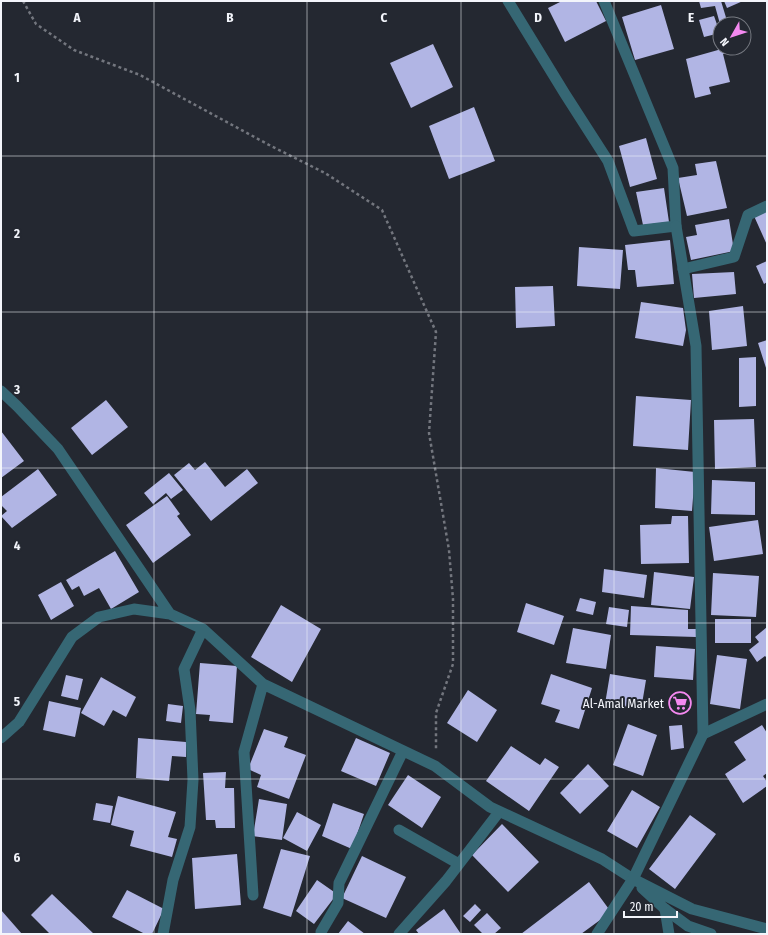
<svg xmlns="http://www.w3.org/2000/svg" width="768" height="935" font-family="'Fira Sans Condensed',sans-serif">
<style>
.building{fill:#b1b5e4}
.lines{fill:none;stroke-linecap:round;stroke-linejoin:round}
.path{stroke:#73767e;stroke-width:2.5;stroke-dasharray:3 3;stroke-linecap:butt}
.minor{stroke:#366774;stroke-width:11}
.tertiary{stroke:#366774;stroke-width:11}
.grid{fill:none;stroke:#f3f5fb;stroke-width:1;stroke-opacity:0.55}
.labels{text-anchor:middle;dominant-baseline:central;stroke-width:4;stroke-linejoin:round;paint-order:stroke}
.poi-label{font-size:13px;fill:#f3f5fb;stroke:#242831;text-anchor:end}
.grid-label{font-size:13px;text-anchor:middle;font-weight:bold;fill:#f3f5fb;stroke:#242831;stroke-width:4;stroke-linejoin:round;paint-order:stroke}
</style>
<rect width="100%" height="100%" fill="#242831"/>
<!-- building -->
<path class="building" d="M562,1h34l10,20 -41,21 -17,-34z
M699,1h22l7,23h-8l-5,-18 -14,2z
M724,1h19l-16,7z
M661,5l13,44 -39,11 -13,-43z
M714,16l6,17 -16,4 -5,-17z
M720,38v10h8l1,5 -6,1 7,28 -21,5 2,7 -16,4 -9,-39 32,-9 -2,-11z
M433,44l20,43 -42,21 -21,-45z
M474,107l21,54 -46,18 -20,-53z
M646,138l11,41 -27,8 -11,-41z
M716,161l11,47 -40,8 -9,-38 19,-3 -2,-11z
M664,188l5,34 -26,3 -7,-33z
M767,210v35l-13,-29z
M729,219l5,32 -43,9 -5,-23 11,-2 -2,-10z
M670,240l4,44 -37,3 -2,-17h-7l-3,-25z
M579,247l44,3 -3,39 -43,-3z
M767,261v21l-3,2 -8,-18z
M734,272l2,22 -42,4 -2,-24z
M553,286l2,40 -39,2 -1,-41z
M641,302l42,6 3,22 -3,16 -48,-8z
M743,306l4,40 -35,4 -3,-39z
M767,340v31l-9,-28z
M756,357v49l-17,1v-49z
M636,396l55,4 -3,50 -55,-4z
M106,400l22,27 -36,28 -21,-27z
M754,419l2,48 -41,2 -1,-49z
M1,431l23,30 -23,17z
M205,462l20,25 22,-18 11,14 -47,38 -37,-46 15,-12 6,7z
M656,468l39,4 -3,39 -37,-3z
M38,469l19,26 -45,33 -11,-12 6,-5 -6,-6v-8z
M169,473l14,17 -12,9 -5,-6 -13,11 -9,-11z
M712,480l43,2v33l-44,-1z
M167,496l13,18 -3,2 14,19 -38,28 -27,-38z
M672,516h16l1,47 -48,1 -1,-39 31,-1z
M758,520l5,34 -49,7 -5,-34z
M115,551l24,41 -28,17 -12,-21 -15,8 -5,-10 -7,4 -6,-10z
M604,569l43,6 -3,23 -42,-6z
M654,572l40,5 -4,32 -39,-4z
M713,573l46,3 -3,41 -45,-2z
M61,582l13,24 -23,14 -13,-25z
M580,598l16,4 -3,13 -17,-4z
M526,603l38,13 -10,29 -37,-13z
M281,605l40,24 -29,53 -41,-25z
M631,606l57,4v19h8v8l-66,-2z
M609,607l20,3 -2,17 -21,-3z
M715,619h36v24h-36z
M767,627v31l-2,-2 -8,6 -8,-12 10,-8 -4,-5z
M573,628l38,7 -5,34 -40,-6z
M656,646l39,3 -2,31 -39,-3z
M717,655l30,4 -7,50 -30,-5z
M200,663l37,3 -4,57 -24,-2 1,-6 -14,-1z
M551,674l41,14 -13,41 -24,-7 5,-12 -19,-6z
M610,674l36,6 -5,30 -36,-6z
M66,675l17,4 -5,21 -17,-4z
M101,677l35,20 -10,20 -13,-7 -9,16 -23,-13z
M468,690l29,20 -20,32 -30,-19z
M49,701l32,7 -6,29 -32,-7z
M168,704l15,2 -2,17 -15,-2z
M628,724l29,11 -14,41 -30,-11z
M682,725l2,23 -13,2 -2,-24z
M762,725l5,8v40l-4,3 4,6v4l-24,17 -18,-29 21,-14 -12,-18z
M264,729l24,8 -4,10 22,8 -17,44 -32,-12 4,-12 -13,-6z
M138,738l48,4v15l-14,-1 -3,25 -33,-3z
M356,738l34,15 -14,33 -35,-15z
M511,746l29,19 5,-7 14,9 -30,44 -43,-30z
M588,764l21,22 -29,28 -20,-21z
M226,772l-1,16h9l1,40h-19l-1,-8h-9l-3,-47z
M408,775l33,22 -19,31 -34,-23z
M632,790l28,17 -23,41 -30,-17z
M118,796l58,16 -8,25 9,2 -5,18 -42,-11 4,-15 -23,-6z
M259,799l28,5 -5,36 -29,-4z
M96,803l17,3 -3,17 -17,-3z
M333,803l31,11 -12,35 -30,-13z
M297,812l24,13 -14,26 -24,-13z
M690,815l26,19 -41,55 -26,-20z
M502,824l37,38 -31,30 -36,-37z
M281,849l29,7 -19,61 -28,-9z
M237,854l4,51 -46,4 -3,-51z
M362,856l44,21 -20,41 -44,-20z
M317,880l20,14 -23,30 -18,-13z
M589,882l22,30 -30,22h-60z
M127,890l37,19 -12,25h-7l-33,-17z
M52,894l42,40h-44l-19,-19z
M475,904l6,6 -11,12 -7,-6z
M444,909l17,25h-42l-3,-4z
M1,910l21,24h-21z
M487,913l14,15 -7,6h-11l-9,-9z
M348,921l17,13h-27z"/>
<g class="lines">
<!-- path -->
<path class="path" d="M23,1l13,23 38,26 66,25 131,71 54,27 57,37 54,122 -7,101 20,117 4,49v65l-17,49v38"/>
<!-- minor -->
<path class="minor" d="M508,1l57,93 43,67 26,70 42,-5 -3,-58 -69,-167
M683,269l51,-12 14,-42 19,-9
M1,391l16,15 41,43 112,165
M703,734l64,-30
M1,738l18,-16 53,-85 27,-20 35,-8 36,5 33,15 60,55 172,82 55,41 112,52 31,20
M399,830l60,34
M253,895l-9,-143 19,-68
M665,909l4,25
M321,932l17,-29 1,-20 64,-132
M163,934l10,-54 17,-53 3,-47 -3,-70 -6,-41 19,-40
M399,934l47,-53 53,-69"/>
<!-- tertiary -->
<path class="tertiary" d="M633,879l59,30 75,20
M642,888l23,21 23,17 23,8
M597,934l36,-55 70,-145 -7,-388 -20,-120"/>
</g>
<!-- grid -->
<path class="grid" d="M154,1v933M307,1v933M461,1v933M614,1v933M1,156h766M1,312h766M1,468h766M1,623h766M1,779h766"/>
<!-- icons -->
<defs>
<g id="supermarket-ring" transform="scale(1.15)"><circle r="9.5" fill="#242831" stroke="#f489f0" stroke-width="1.5"/><path d="M-6-5.5h2.5l.6 2H6L4.5 2H-2.5L-4.4-4H-6ZM-1.5 3.2a1.3 1.3 0 1 0 .1 0ZM3 3.2a1.3 1.3 0 1 0 .1 0Z" fill="#f489f0"/></g>
</defs>
<g fill-rule="evenodd">
<use href="#supermarket-ring" x="680" y="703"/>
</g>
<g class="labels">
<!-- poi labels -->
<g class="poi-label">
<text x="664" y="703">Al-Amal Market</text>
</g>
</g>
<g class="grid-label">
<text x="77" y="22">A</text>
<text x="230" y="22">B</text>
<text x="384" y="22">C</text>
<text x="538" y="22">D</text>
<text x="691" y="22">E</text>
<text x="17" y="82">1</text>
<text x="17" y="238">2</text>
<text x="17" y="394">3</text>
<text x="17" y="550">4</text>
<text x="17" y="706">5</text>
<text x="17" y="862">6</text>
</g>
<!-- border -->
<rect width="768" height="935" fill="none" stroke="#f3f5fb" stroke-width="4"/>
<!-- north arrow -->
<g transform="translate(732 36) rotate(231)"><circle r="19" fill="#242831" stroke="#777a82"/>
<path d="M0-3L7 15L0 10L-7 15Z" fill="#f489f0"/>
<text y="-6" font-size="11" font-weight="bold" text-anchor="middle" fill="#f3f5fb">N</text>
</g>
<!-- scale -->
<path d="M624 911v6h53v-6" fill="none" stroke="#f3f5fb" stroke-width="2"/>
<text x="630" y="911" font-size="12" fill="#f3f5fb" stroke="#242831" stroke-width="3" paint-order="stroke">20 m</text>
</svg>
